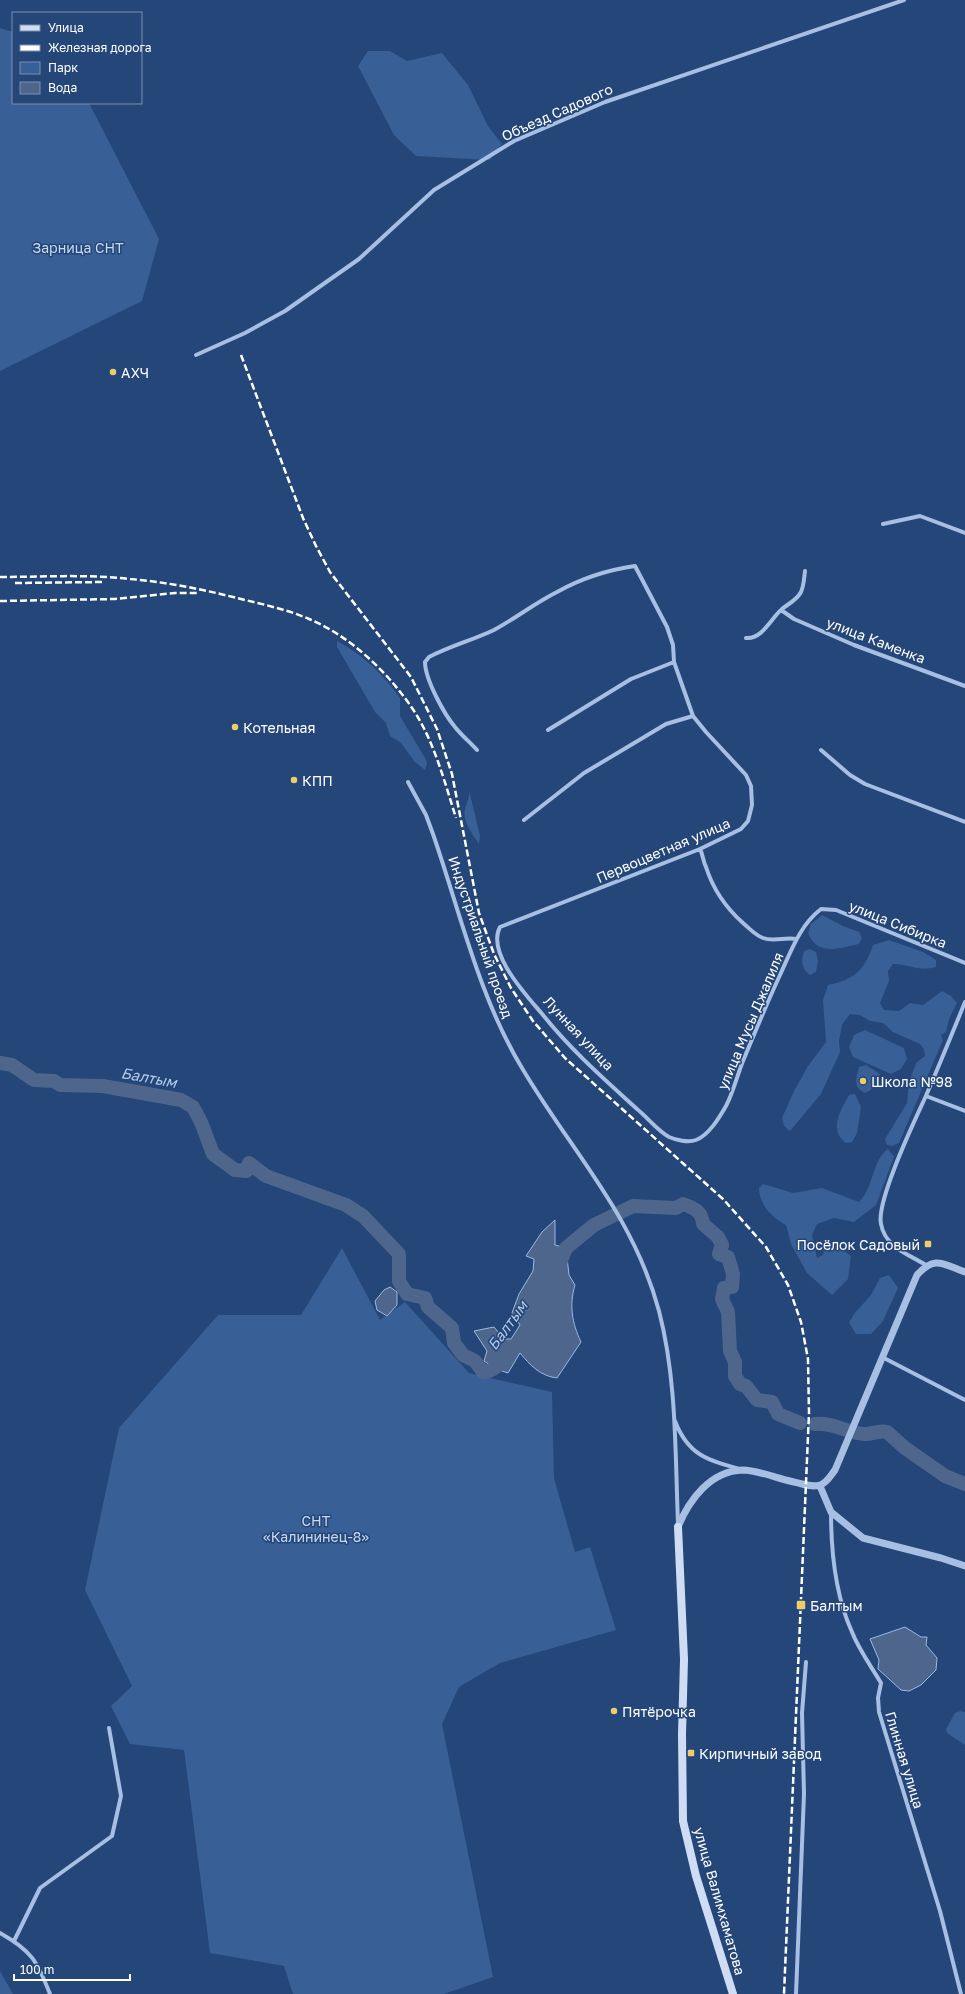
<svg xmlns="http://www.w3.org/2000/svg" width="965" height="1994" font-family="'Golos Text',sans-serif">
<style>
.green{fill:#385f96}
.water{fill:#4e668c;stroke:#9abae4}
.lines{fill:none;stroke-linecap:round;stroke-linejoin:round}
.river{stroke:#4e668c;stroke-width:14}
.minor{stroke:#a6bfe3;stroke-width:4}
.tertiary{stroke:#a6bfe3;stroke-width:7}
.secondary{stroke:#cfddf4;stroke-width:8}
.rail{stroke:#fff;stroke-width:2.5;stroke-dasharray:7 3;stroke-linecap:butt}
.poi-dot{fill:#edcd6a;stroke:#244678;stroke-width:1.5}
.labels{text-anchor:middle;dominant-baseline:central;stroke-width:3;stroke-linejoin:round;paint-order:stroke}
.street-label{font-size:14px;fill:#fff;stroke:#244678}
.park-label{font-size:14px;fill:#c9daf3;stroke:#244678}
.poi-label{font-size:14px;fill:#fff;stroke:#244678;text-anchor:start}
.water-label{font-size:15px;font-style:italic;fill:#b1c9eb;stroke:#244678}
</style>
<rect width="100%" height="100%" fill="#244678"/>
<!-- green -->
<path class="green" d="M0,28l13,4v71h76l70,136 -17,62 -142,70z
M368,51h22l17,10 35,-8 26,32 20,41 14,18 -12,16 -74,-4 -22,-21 -36,-69z
M337,641c25,13 47,34 63,57v18l25,42 2,5 -2,7 -11,-9 -13,-18 -11,-7 -4,-13 -11,-11 -38,-65z
M469,790l11,46 -1,8c-6,-9 -17,-23 -14,-35 2,-8 5,-11 4,-19z
M822,915l21,11 16,6 3,6 -3,6c-20,4 -41,13 -51,-11l3,-9z
M889,940l34,12 13,8v7c-17,5 -27,-3 -43,-3l-5,7 1,10 -9,22 4,7 15,1 11,-8 13,2 19,-14 9,5 6,7 -8,16 -3,13 -5,3 2,5 -44,103 -7,3 -5,-1 -2,-6 22,-36 2,-20 4,-12 4,-9 8,-6 -1,-7 -4,-5 -27,-12 -10,-9 -13,-2 -10,-6 -10,-1 -8,11 -3,16 1,11 -19,42 -31,37 -6,-5 -2,-8 12,-27 14,-25 18,-24 -3,-42 5,-15c27,-6 36,-14 45,-40z
M810,949l6,3 2,9 -2,11 -6,3c-9,-7 -9,-14 -6,-24z
M865,1030l39,18 3,11 -6,10 -10,5 -38,-17 -4,-10 5,-12z
M866,1065l14,9c-2,10 -6,15 -15,19 -12,-5 -9,-15 -6,-26z
M855,1094l6,13 -4,26 -5,9 -6,1c-18,-14 -5,-33 3,-48z
M888,1149l6,8 -18,48 -22,17 -20,-4 -17,6 -5,11 5,23 6,-3 3,-17 25,18 -3,23 -16,16 -25,-22 -16,-29 -5,-19c-14,-7 -27,-21 -27,-37l4,-4 30,9 29,-5 37,14c15,-15 13,-42 29,-53z
M342,1248l38,72 25,-18 64,71 83,19 2,86 21,74 15,-5 26,83 -116,33 -41,24 -17,37 51,253 -49,17h-151l-9,-28 -74,-13 -26,-203 -54,-6 -19,-38 21,-20 -47,-96 34,-162 99,-113h83z
M889,1275l9,13 -15,33 -12,13h-15l-7,-11 5,-9 17,-19 9,-17z
M960,1711l5,1v33l-18,-12 -1,-4 9,-16z
M0,1971l13,23h-13z"/>
<!-- water -->
<path class="water" d="M555,1220v25l11,3 3,27 6,10c-6,20 -3,38 6,57l-24,36c-17,-2 -27,-13 -37,-25l-12,20 -12,-4 -12,-8 3,-10 -13,-20 20,-4 10,12h7l9,-14 -8,-12 7,-19 14,-23 1,-12 -8,-3 16,-24z
M390,1287l7,5v13l-10,11 -10,-6 -2,-9 9,-11z
M905,1627l16,10h6l-1,8 11,13 -1,12 -15,15 -12,6 -8,-1 -23,-21 1,-9 -9,-21z"/>
<g class="lines">
<!-- river -->
<path class="river" d="M0,1063l12,2 22,15 20,1 6,4 43,1 78,14 12,7 8,15 12,32 22,16 11,1 3,-8 17,13 80,29 17,11 36,38v27l8,13 18,4 3,9 24,21 2,15 9,12 12,6 8,11c13,-1 17,-9 25,-18
M559,1266l7,-18 28,-23 39,-19 43,2 7,-4c11,4 19,7 20,20l15,13 4,8 -3,9 9,3 5,17 -1,13 -8,1 -2,11 6,13 2,39 5,11v14l5,8 6,2 11,14 15,2 6,12 22,9
M815,1424c18,-2 32,9 50,10 8,0 15,-4 22,-2l18,16 40,28 20,8"/>
<!-- minor -->
<path class="minor" d="M196,355l49,-22 40,-22 74,-52 75,-69 80,-49 91,-39 299,-102
M883,524l37,-8 45,17
M781,610l13,9 60,26 111,41
M746,638c16,2 26,-21 36,-29 6,-5 15,-9 19,-17 3,-7 3,-13 4,-21
M548,730l83,-51 43,-17
M477,750c-7,-8 -16,-15 -22,-23 -11,-13 -30,-48 -30,-65l4,-5c21,-11 44,-17 65,-27 22,-12 41,-27 63,-38 25,-14 50,-22 78,-26l32,61 6,18 1,17 19,54 13,16 40,43 5,11 1,19 -4,16 -7,8 -41,20 -200,78c-14,26 27,69 43,88 28,35 61,64 94,94 10,8 21,22 32,28 7,3 19,6 27,3 13,-5 23,-22 30,-34 7,-13 11,-30 17,-45 12,-29 24,-58 37,-86 11,-24 20,-50 41,-66l15,1 129,53
M821,750l29,25 15,9 100,38
M408,782l18,33 7,19c27,78 46,163 89,234 49,83 111,146 137,243 18,69 16,142 19,212
M524,820l60,-47 82,-49 27,-8
M700,849c3,6 3,12 6,18 7,22 19,40 37,56 6,5 12,12 20,15 11,4 22,-1 33,1
M926,1096l39,15
M926,1265c-18,-11 -41,-18 -45,-41 -5,-23 33,-102 44,-126 14,-32 27,-64 40,-96
M882,1357l83,43
M675,1421c13,34 32,39 65,48
M831,1512c0,38 5,85 21,120 7,18 19,34 29,51l-3,15 1,14 61,199 21,83
M0,1933c32,18 37,28 50,61
M14,1941l26,-53 72,-52 9,-40 -12,-68
M796,1994l8,-200 -2,-81 4,-51"/>
<!-- tertiary -->
<path class="tertiary" d="M820,1486l11,26 32,26 78,20 24,8
M678,1527c11,-27 32,-56 65,-57 13,0 34,8 47,11 9,2 22,7 30,4 7,-2 11,-10 15,-15l82,-195c18,-20 26,-11 48,-3"/>
<!-- secondary -->
<path class="secondary" d="M678,1527l6,132 -2,75 1,87 13,55 37,118"/>
<!-- rail -->
<path class="rail" d="M241,355l62,163 13,28 14,26 81,105 26,52 15,45 27,139 15,41 17,34 22,33 32,37 158,141 43,48 22,38 13,37 7,37 1,54 -25,581
M0,577c43,0 87,-3 130,2 36,3 71,10 107,19 24,6 49,11 72,21 43,18 82,56 107,95 19,31 29,69 40,104
M15,583l88,-1
M0,601l115,-2 60,-6h24"/>
</g>
<!-- markers -->
<g class="poi-dot">
<circle cx="113" cy="372" r="4"/>
<circle cx="235" cy="727" r="4"/>
<circle cx="294" cy="780" r="4"/>
<circle cx="863" cy="1081" r="4"/>
<rect x="924" y="1240" width="8" height="8" rx="2"/>
<rect x="796" y="1600" width="10" height="10" rx="2"/>
<circle cx="614" cy="1711" r="4"/>
<rect x="687" y="1749" width="8" height="8" rx="2"/>
</g>
<g class="labels">
<!-- street labels -->
<g class="street-label">
<text transform="translate(557 112) rotate(-24)">Объезд Садового</text>
<text transform="translate(876 640) rotate(21)">улица Каменка</text>
<text transform="translate(663 850) rotate(-23)">Первоцветная улица</text>
<text transform="translate(898 924) rotate(22)">улица Сибирка</text>
<text transform="translate(481 937) rotate(71)">Индустриальный проезд</text>
<text transform="translate(750 1021) rotate(-67)">улица Мусы Джалиля</text>
<text transform="translate(579 1033) rotate(47)">Лунная улица</text>
<text transform="translate(905 1760) rotate(73)">Глинная улица</text>
<text transform="translate(720 1901) rotate(74)">улица Валимхаматова</text>
</g>
<!-- park labels -->
<g class="park-label">
<text x="78" y="247">Зарница СНТ</text>
<text x="316" y="1520">СНТ<tspan x="316" dy="16">«Калининец-8»</tspan></text>
</g>
<!-- poi labels -->
<g class="poi-label">
<text x="121" y="372">АХЧ</text>
<text x="243" y="727">Котельная</text>
<text x="302" y="780">КПП</text>
<text x="871" y="1081">Школа №98</text>
<text x="920" y="1244" text-anchor="end">Посёлок Садовый</text>
<text x="810" y="1605">Балтым</text>
<text x="622" y="1711">Пятёрочка</text>
<text x="699" y="1753">Кирпичный завод</text>
</g>
<!-- water labels -->
<g class="water-label">
<text transform="translate(149 1077) rotate(10)">Балтым</text>
<text transform="translate(507 1325) rotate(-54)">Балтым</text>
</g>
</g>
<!-- legend -->
<rect x="12" y="12" width="130" height="92" fill="#244678" stroke="#7c90ae"/>
<rect x="20" y="25" width="20" height="6" fill="#cfddf4" stroke="#7c90ae"/>
<text x="48" y="32" font-size="12" fill="#ffffff">Улица</text>
<rect x="20" y="45" width="20" height="6" fill="#ffffff" stroke="#7c90ae"/>
<text x="48" y="52" font-size="12" fill="#ffffff">Железная дорога</text>
<rect x="20" y="62" width="20" height="12" fill="#385f96" stroke="#7c90ae"/>
<text x="48" y="72" font-size="12" fill="#ffffff">Парк</text>
<rect x="20" y="82" width="20" height="12" fill="#4e668c" stroke="#7c90ae"/>
<text x="48" y="92" font-size="12" fill="#ffffff">Вода</text>
<!-- scale -->
<path d="M14 1974v6h116v-6" fill="none" stroke="#ffffff" stroke-width="2"/>
<text x="20" y="1974" font-size="12" fill="#ffffff" stroke="#244678" stroke-width="3" paint-order="stroke">100 m</text>
</svg>
